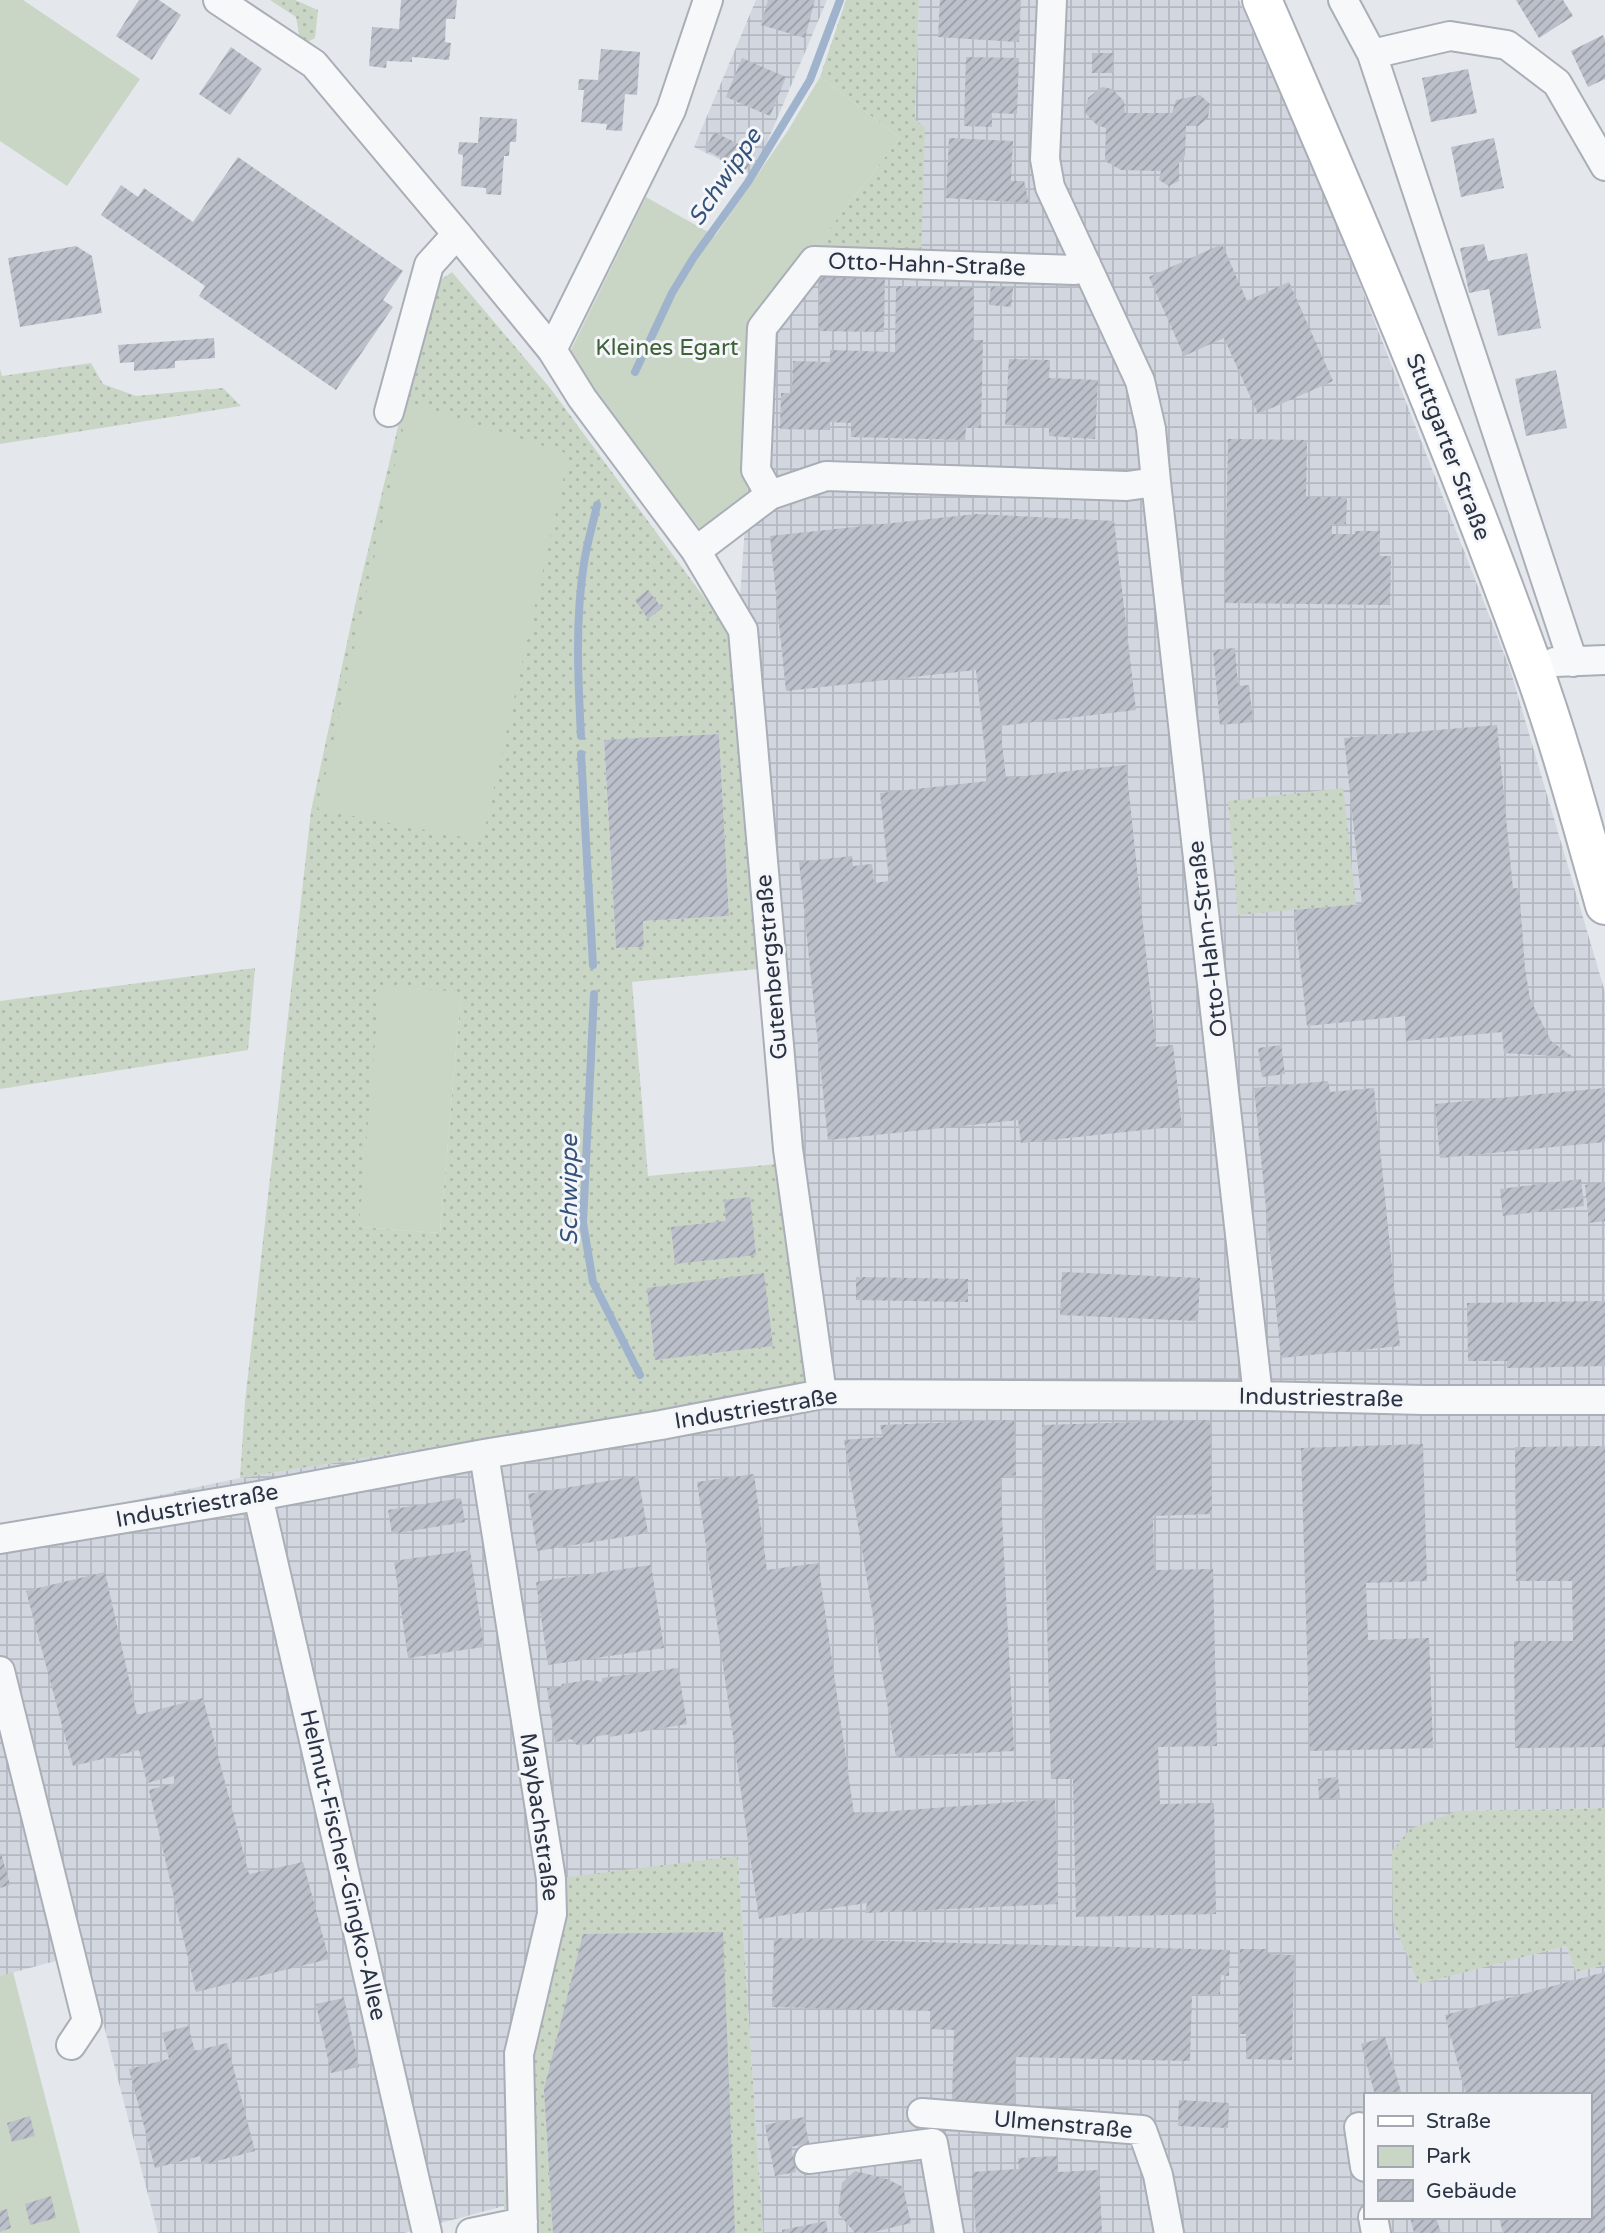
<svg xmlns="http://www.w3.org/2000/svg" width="1605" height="2233" font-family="'Varela Round',sans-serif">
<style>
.industrial{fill:url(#industrial-grid);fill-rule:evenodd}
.grass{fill:url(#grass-dots);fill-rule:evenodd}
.green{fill:#c9d6c5}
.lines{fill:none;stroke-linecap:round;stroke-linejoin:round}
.stream{stroke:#9fb4cc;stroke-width:8}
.building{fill:url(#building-hatch)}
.street-casing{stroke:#a9aeb7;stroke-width:32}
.secondary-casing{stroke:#a9aeb7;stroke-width:42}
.street{stroke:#f7f8fa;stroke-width:28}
.secondary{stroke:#fff;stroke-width:38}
.labels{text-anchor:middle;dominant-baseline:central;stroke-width:6;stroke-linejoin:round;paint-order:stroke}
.street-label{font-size:23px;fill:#2b3445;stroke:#f4f6f9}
.park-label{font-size:23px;fill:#3f6138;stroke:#f4f6f9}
.water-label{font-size:24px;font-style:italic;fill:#34527a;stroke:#f4f6f9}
</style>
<defs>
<pattern id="industrial-grid" width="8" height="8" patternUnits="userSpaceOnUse" patternTransform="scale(1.75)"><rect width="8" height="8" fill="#d2d6de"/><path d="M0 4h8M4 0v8" fill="none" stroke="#b4b8c0"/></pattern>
<pattern id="grass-dots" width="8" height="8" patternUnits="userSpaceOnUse" patternTransform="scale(1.75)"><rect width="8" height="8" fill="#c9d6c5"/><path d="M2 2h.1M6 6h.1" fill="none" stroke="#adb8ab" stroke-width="1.8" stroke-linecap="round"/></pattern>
<pattern id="building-hatch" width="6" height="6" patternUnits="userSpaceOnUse" patternTransform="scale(1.75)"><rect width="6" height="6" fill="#bbc0ca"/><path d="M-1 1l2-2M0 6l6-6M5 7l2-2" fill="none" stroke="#989da6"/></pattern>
</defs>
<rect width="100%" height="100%" fill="#e4e7ec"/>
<!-- industrial -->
<path class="industrial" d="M756,0h71l-74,176 -59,-29z
M919,0h320l101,233 170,436 95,323v816l-148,3 -38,172 147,-37 10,26 29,-7v268h-842l-25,-377 -230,190 -4,160 -100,27h-246l-73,-280 -85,23v-447l240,-51 586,-94 -89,-742 10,-146 7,-170 171,-197 -10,-9zM1365,2095h224v122h-224z"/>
<!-- grass -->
<path class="grass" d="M270,0h25l23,10 -3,28 -14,7 -5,-28z
M846,0h73l-4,119 10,9 -4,130 -112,-3 91,-117 -80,-61z
M452,272l98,116 187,254 90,742 -587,94 5,-76 66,-591 46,-215 75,-310zM719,734l10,182 -86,5 1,26 -28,1 -12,-207zM758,969l19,195 -129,12 -16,-194zM461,992l-21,241 -81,-6z
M91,363l12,21 33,12 87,-8 18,18 -241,38v-75l2,7z
M1343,788l13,116 -118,11 -10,-114z
M255,968l-7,82 -248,39v-88z
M1605,1808v157l-29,7 -10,-26 -147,38 -26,-62 -1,-71 18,-22 47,-18z
M738,1856l25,377h-257l-2,-27 4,-160 43,-167z"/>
<!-- green -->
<path class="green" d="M0,0h23l117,79 -73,107 -67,-45z
M820,77l80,61 -146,188 -7,170 -47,33 -133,-171 79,-161 69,39 72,-104z
M409,403l160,51 -87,387 -164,-32z
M380,985l81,7 -21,241 -81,-6z
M13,1972l67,261h-80v-257z"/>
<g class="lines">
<!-- stream -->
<path class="stream" d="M635,372l37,-79 22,-36 54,-75 62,-102 30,-80
M581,736c-3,-57 -6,-116 3,-173 3,-20 9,-39 13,-58
M581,754l12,211
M594,994l-11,229 10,59 47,93"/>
</g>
<!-- building -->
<path class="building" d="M139,0h20l22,15 -29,45 -36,-24z
M401,0h56l-2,19h-9l-1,23 6,1 -2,17 -37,-3v5l-25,-1 -1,7 -17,-2 3,-39 27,2z
M768,0h47l-10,38 -44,-13z
M940,0h81l-2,42 -81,-5z
M1516,0h47l10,16 -34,22z
M1603,35l2,5v39l-17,8 -17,-36z
M231,47l31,22 -32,46 -31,-21z
M601,49l39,3 -3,43 -12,-1 -3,37 -16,-1 1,-6 -26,-2 3,-32h-6l1,-11 19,1z
M1092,53h21v20h-21z
M966,57l53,1 -2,56 -25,-1v14l-28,-1z
M742,58l44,19 -16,39 -44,-19z
M1468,69l9,44 -46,9 -9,-44z
M1102,87l10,2 12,12 1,12h47l4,-13 24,-5 10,9 -2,14 -10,8h-12l-1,30 -6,7v18l-10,5 -10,-6 2,-9 -40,-1 -16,-9 1,-33 -9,-3 -12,-12 3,-15z
M480,117l37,2 -1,23h-6l-1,14h-5l-3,39 -15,-1v-6l-25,-2 2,-31 -5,-1 1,-12 19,1z
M714,132l41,20 -9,18 -41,-20z
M949,138l64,3 -2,40h13l5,22 -83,-5z
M1494,138l10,50 -43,9 -10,-50z
M238,157l165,114 -20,29 10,7 -57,83 -137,-94 6,-10 -104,-71 20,-30 17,12 6,-9 49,34z
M1222,244l25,57 42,-19 44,99 -75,33 -34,-76 -40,18 -35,-79z
M1484,244l4,17 39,-8 14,75 -43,8 -9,-47 -20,4 -9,-45z
M76,246l16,10 10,57 -82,14 -12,-69z
M820,268l65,1 -1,63 -65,-1z
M896,286l78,2 -1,52h10l-2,88h-15l-1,12 -114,-3v-14l-21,-1v8l-50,-1 1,-36h11l1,-32 37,1v-12l65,2z
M991,286l22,2 -2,19 -22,-2z
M214,338l1,20 -40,3v7l-41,3v-9l-14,1 -2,-18z
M1009,359l41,1 -1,18 49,2 -3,59 -46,-3v-9l-44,-2z
M1556,370l11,58 -41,8 -11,-57z
M1228,439l79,1 -1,57h41l-1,27h-14v10h23v-3h25l-1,25h12l-1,49 -165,-2z
M977,514l137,7 22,189 -136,16 6,52 120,-13 30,282 17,-2 9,81 -161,17 -3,-23 -190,20 -29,-278 53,-6 1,10 19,-2 2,19 15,-2 -9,-88 108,-12 -12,-111 -190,21 -16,-155z
M648,590l14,18 -14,11 -13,-19z
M1235,648l3,38 11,-1 4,37 -33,3 -7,-75z
M1497,725l16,164 6,-1 6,80 5,31 21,42 22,16 -69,-4 -2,-21 -96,9 -1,-25 -98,10 -13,-116 68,-6 -18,-166z
M719,734l10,182 -86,5 1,26 -28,1 -12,-208z
M1281,1045l4,29 -23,3 -4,-29z
M1328,1081l2,11 44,-4 26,258 -119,12 -27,-270z
M1605,1088v54l-165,16 -5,-54z
M1581,1179l3,27 -81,10 -3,-27z
M1605,1182v39l-16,2 -4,-38z
M750,1197l6,58 -81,9 -4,-37 55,-6 -2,-21z
M1062,1272l138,6 -2,43 -138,-6z
M764,1273l9,73 -118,14 -8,-72z
M856,1277l112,2v23l-112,-2z
M1605,1301v65l-98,2v-7h-39l-1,-58z
M1014,1420l2,55 -16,3 14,273 -118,6 -52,-317 39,-3 -3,-12z
M1210,1420l2,94 -59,2 1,54 59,-1 4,177 -59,1 2,57 54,-1 2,111 -140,3 -3,-138h-22l-9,-354z
M1423,1444l4,137 -61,2 2,57 61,-2 4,110 -123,3 -9,-303z
M1605,1446v301l-90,1 -1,-107h59l-1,-60h-56l-1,-134z
M754,1474l13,96 51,-7 36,251 201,-15 3,105 -193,9 2,-10 -108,16 -62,-437z
M638,1476l10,57 -111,18 -9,-57z
M461,1498l4,24 -73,12 -4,-24z
M470,1550l14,97 -76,11 -14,-97z
M651,1565l13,83 -116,17 -12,-83z
M105,1572l32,143 66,-17 46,176 54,-12 26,97 -133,33 -47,-202 26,-7 -1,-7 -27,7 -8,-33 -66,16 -47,-175z
M678,1668l9,56 -78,13 1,-3 -16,3 -4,7 -13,1 -6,-6 -16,3 -8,-54 14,-1 1,-3 27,-4 13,2v-4z
M1338,1777l2,21 -21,1 -1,-20z
M1,1853l9,32 -10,3v-34z
M723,1932l12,301h-182l-9,-144 39,-155z
M774,1938l456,12 -1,26 -8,-1 -1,19h-28l-2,67 -175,-4 -1,47 -62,-2 2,-72 -24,-1v-18l-158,-4z
M1240,1949h26v5l28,1 -2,105 -46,-1v-25h-7z
M1605,1972v261h-102l-4,-16h90v-122h-123l-21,-80z
M344,1998l15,69 -28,6 -15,-69z
M188,2026l7,25 32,-8 28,108 -53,14 -2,-9 -45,12 -26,-99 40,-10 -7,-26z
M1385,2037l17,58h-27l-14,-51z
M1179,2100l50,3 -1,25 -50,-2z
M30,2116l5,20 -23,6 -5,-19z
M804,2117l5,26 -18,4 5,25 -21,4 -10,-51z
M1057,2156l1,16 41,-2 3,63h-126l-4,-61 47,-3 -1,-11z
M855,2171l32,8 16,8 8,36 -42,10h-14l-17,-20 4,-30z
M51,2196l5,22 -26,7 -5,-21z
M7,2209l4,19 -11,4v-21z
M1410,2217h26l5,16h-27z
M826,2221l2,12h-46v-3z"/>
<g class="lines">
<!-- street casing -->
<g class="street-casing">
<path id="street" d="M218,0l96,64 143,170 95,116 30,48 114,153 47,79 45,519 34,245
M1052,0l-7,159 5,28 90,194 11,48 5,53
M1343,0l29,54 201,608
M1372,54l78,-18 57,9 50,38 48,83
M552,350l119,-240 37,-110
M389,412l40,-147 28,-31
M770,495l-14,-25 6,-142 52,-67 261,9 11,-6
M696,551l74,-56 56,-19 301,10 29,-4 102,914
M1555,662l50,-2
M484,1454l67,425 1,35 -33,140 4,179
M258,1496l169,737
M0,1539l258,-43 226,-42 177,-29 161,-31 436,2 166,4h181
M0,1671l87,350 -16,24
M922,2113l220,17 16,45 11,58
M1359,2127l6,40
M809,2159l124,-16 16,90
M1373,2217l3,16
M471,2233l52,-11"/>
</g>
<!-- secondary casing -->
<g class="secondary-casing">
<path id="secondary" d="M1262,0c95,219 188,438 269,662 29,79 51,162 74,243"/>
</g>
<!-- street -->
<use href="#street" class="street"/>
<!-- secondary -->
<use href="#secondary" class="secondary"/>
</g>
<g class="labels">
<!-- street labels -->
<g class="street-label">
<text transform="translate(927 265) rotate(2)">Otto-Hahn-Straße</text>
<text transform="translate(1448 447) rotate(69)">Stuttgarter Straße</text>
<text transform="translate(1208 939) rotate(-97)">Otto-Hahn-Straße</text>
<text transform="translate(772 967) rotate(-95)">Gutenbergstraße</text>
<text transform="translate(1321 1398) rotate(1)">Industriestraße</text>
<text transform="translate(756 1409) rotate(-9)">Industriestraße</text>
<text transform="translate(197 1506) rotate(-10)">Industriestraße</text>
<text transform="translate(539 1817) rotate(82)">Maybachstraße</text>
<text transform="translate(343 1865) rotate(77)">Helmut-Fischer-Gingko-Allee</text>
<text transform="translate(1063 2125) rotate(5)">Ulmenstraße</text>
</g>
<!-- park labels -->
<g class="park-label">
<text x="667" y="348">Kleines Egart</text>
</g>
<!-- water labels -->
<g class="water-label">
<text transform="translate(725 177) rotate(-56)">Schwippe</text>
<text transform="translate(569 1190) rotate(-90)">Schwippe</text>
</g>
</g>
<!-- legend -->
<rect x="1364" y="2093" width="228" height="126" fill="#f4f6f9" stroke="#a4a8b1" stroke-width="2"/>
<rect x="1378" y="2116" width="35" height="10" fill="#ffffff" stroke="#a4a8b1" stroke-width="2"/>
<text x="1426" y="2128" font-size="21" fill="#2b3445">Straße</text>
<rect x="1378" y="2146" width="35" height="21" fill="#c9d6c5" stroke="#a4a8b1" stroke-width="2"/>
<text x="1426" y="2163" font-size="21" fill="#2b3445">Park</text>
<rect x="1378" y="2180" width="35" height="21" fill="url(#building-hatch)" stroke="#a4a8b1" stroke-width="2"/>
<text x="1426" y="2198" font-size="21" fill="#2b3445">Gebäude</text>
</svg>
